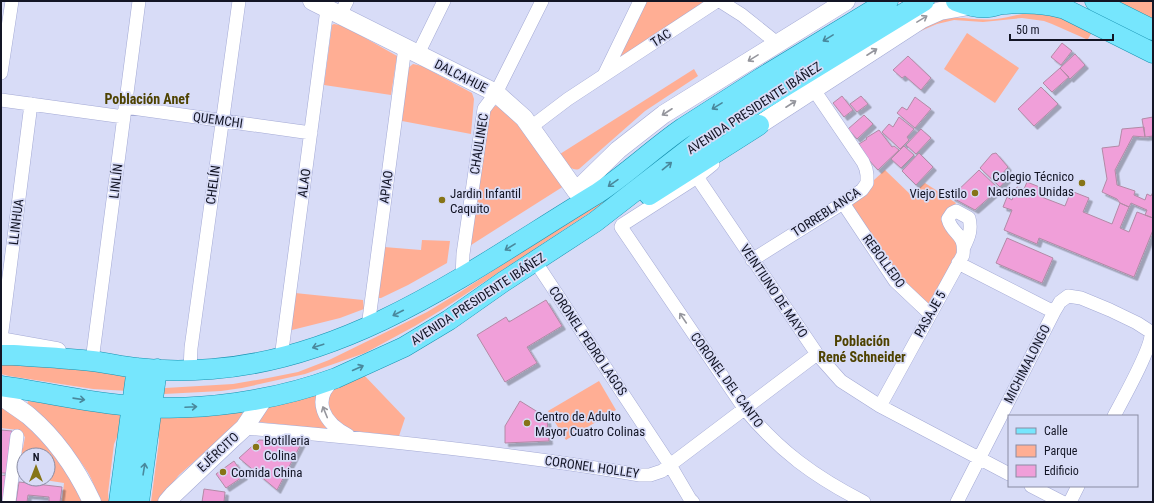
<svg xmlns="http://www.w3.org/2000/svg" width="1154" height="503" font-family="'Roboto Condensed',sans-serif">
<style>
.green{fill:#ffae94}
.building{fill:#f09fd9;stroke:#b28aa6;filter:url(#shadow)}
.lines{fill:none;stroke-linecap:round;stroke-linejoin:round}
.street-casing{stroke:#a4aad5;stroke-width:14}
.secondary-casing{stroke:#a4aad5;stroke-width:19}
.primary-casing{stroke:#1892b1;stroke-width:21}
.street{stroke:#fff;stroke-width:13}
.secondary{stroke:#fff;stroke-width:18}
.primary{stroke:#76e6fd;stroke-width:20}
.oneway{stroke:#95969d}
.oneway2{stroke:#49889c}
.poi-dot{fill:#867417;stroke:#d8dcf7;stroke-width:1.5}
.labels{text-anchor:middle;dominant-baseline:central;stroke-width:3.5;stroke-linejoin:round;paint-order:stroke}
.street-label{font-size:13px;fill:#131525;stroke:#d8dcf7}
.poi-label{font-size:13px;fill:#131525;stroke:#d8dcf7;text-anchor:start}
.neighbourhood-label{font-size:14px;font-weight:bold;fill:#4e4200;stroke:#d8dcf7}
</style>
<defs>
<filter id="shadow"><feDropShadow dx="3.5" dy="3.5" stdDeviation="0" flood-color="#0004"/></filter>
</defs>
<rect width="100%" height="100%" fill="#d8dcf7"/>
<!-- green -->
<path class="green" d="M644,1l61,1 -86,59 -4,-4z
M1111,1h42v21z
M1029,13l32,4 31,15 -4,7h-2l-34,-15 -8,-3 -22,-3 -39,4 -29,-2 -17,4 -21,9c5,-6 9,-7 16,-10 24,-11 40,-1 64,-4 11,-1 22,-5 33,-6z
M334,24l10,2 53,30 -6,39 -67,-10 8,-60z
M967,33l52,35 -24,35 -51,-34z
M413,64l9,2 50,27 2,6 -3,35 -69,-13 6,-53z
M694,69l4,7 -53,35 -66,58c-9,3 -14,-8 -19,-15z
M496,106l9,2 59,78 -96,61 19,-131 5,-9z
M711,121l-102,79 -166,109 -28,17 -50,27 -60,21 -63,14 -21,3 -57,3 -1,-5 2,-1 68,-4 35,-6 30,-6 31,-12 98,-48 33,-20 141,-91 47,-37z
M885,170l26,25 14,-12 31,20 -5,7 4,29 4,12 -30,53 -31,-27 -45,-68v-7l19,-15 2,-7z
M422,240l28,1 -3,22 -39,22 -27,13h-3l6,-51 37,3z
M295,293l68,7 1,9 -24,9 -52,13z
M1,363l55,2 74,12 -1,14 -36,-2 -84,-13 -8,-2z
M363,374l42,44 -6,18 -55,-6 -15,-18 -2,-20z
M599,381l17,29 -50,30 -18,-29z
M316,393c0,19 3,21 11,36l-69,-7 10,-16z
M28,401l92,12 4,4 -3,14 -3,4 -4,9 -6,49 1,9h-8c-5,-10 -8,-22 -14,-31 -16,-25 -40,-45 -60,-66z
M1,406l26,18 29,32 28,46h-22l2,-19 -26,-4h10v-24h-24v22l-8,-1 2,-25 5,-3 2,-11 -7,-7 -17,-2z
M242,411c1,7 -4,11 -9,16l-54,48 -22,27h-6l8,-61 -1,-8 1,-16z"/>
<!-- building -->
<path class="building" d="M1062,43l10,8 -11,14 -10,-8z
M1075,54l10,11 -15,14 -10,-11z
M908,56l23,22 -10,12 -16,-14 -3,2 -9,-8z
M1060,68l9,9 -17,15 -9,-9z
M1041,87l17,17 -24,22 -16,-17z
M842,96l11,14 -9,7 -11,-14z
M861,96l7,8 -11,8 -7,-8z
M915,97l16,12 -16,19 -18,-15 5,-6 5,3z
M864,115l9,9 -16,15 -9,-10z
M899,117l15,12 -7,8 2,3 -9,9 -18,-17 7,-8 4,3z
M1153,117v19l-8,1 -3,-18z
M1144,127l1,10 -12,-1 -18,34 2,15 18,6 -1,4 11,5 2,-6 4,2 2,-4v26l-8,-3 2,-5 -16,-7 -2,4 -9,-4 -3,-4 -15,-7 5,-13 -5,-31 17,-2 3,-17z
M921,129l10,9 -15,16 -10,-9z
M879,130l13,17 2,-1 5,4 -21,20 -12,-13 -7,-13 8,-5 -1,-1z
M904,146l10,9 -13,13 -10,-9z
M919,153l14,14 -17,18 -14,-14z
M996,153l12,14 -6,7 6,4 -8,9 -20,-19 12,-14z
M979,170l20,19 -24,21 -24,-13z
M1027,182l15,6 -3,8 26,10 6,-15 18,7 -6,14 29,12 8,-21 9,4 -9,21 9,4 8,-20 16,6v12l-19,47 -95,-39 -2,6 -33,-14 8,-20 -9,-3 4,-10 5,3 5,-13 7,2z
M1007,238l46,20 -11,25 -46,-20z
M546,300l16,26 -35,21 10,16 -32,19 -28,-47 29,-18 3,5z
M520,401l21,13 -2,4 1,3 7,-1 2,21 -44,2v-17z
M1,430l11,1 -5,42h-6z
M259,440l43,2 -25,48 -38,-32z
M234,461l10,15 -18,12 -10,-14z
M1,475l8,1 -3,26h-5z
M19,482l43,5 -2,15h-11v-5l-21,-2 -1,7h-11z
M204,489l21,3 -1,10h-22z"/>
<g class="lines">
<!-- street casing -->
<g class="street-casing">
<path id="street" d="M720,1l22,14 35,28
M340,15l7,-14
M418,54l26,-53
M1,73l11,-72
M604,75l36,-74
M1,100l123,17
M125,107l186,26
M531,127l37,-28 149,-98
M713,164l-16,13 -75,48 -1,2 123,181c35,43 71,69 120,94
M697,177l120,177 24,27 39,25 129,68
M843,203l52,78 35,33
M752,260l91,-57 19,-13 5,-7v-8l-1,-6 -3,-7 -49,-72
M535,261l135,204 20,34 3,3
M958,263l96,49
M462,278l1,-24 21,-145 12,-16 46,-92
M368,327l37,-280
M1,339l30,-235
M281,358l46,-349
M92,361l47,-360
M190,370l1,-22 48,-347
M334,380c-23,20 -10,43 14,55
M880,406l83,-151c3,-22 -11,-20 -15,-36l4,-6 4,-2 13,7c3,11 0,19 -5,29
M244,428c132,11 265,25 396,47h10l12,-4 155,-117
M1031,486l31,16
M9,502l8,-66
M957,502l97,-190 6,-10 8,-6 13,2 29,12 27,13 14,9c2,14 -29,69 -37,84
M1070,502l8,-16"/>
</g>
<!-- secondary casing -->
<g class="secondary-casing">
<path id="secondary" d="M312,1l184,92 28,25 52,73 42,-41 46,-36 182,-113
M759,125l163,-106 18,-8 29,-5
M1,341l56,10
M1,396c9,7 19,13 28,20 27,23 48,54 63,86
M167,502l6,-7 59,-56 12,-11 20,-30"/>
</g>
<!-- primary casing -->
<g class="primary-casing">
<path id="primary" d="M956,1c10,4 22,8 34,6 5,-1 10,-3 15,-3 17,-2 43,0 60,5l88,44
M1095,1l58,29
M649,195l110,-70
M1,355h12c27,2 53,3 79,6 15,2 29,5 44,7 25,3 51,3 76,1 145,-11 265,-103 386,-176 30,-20 56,-45 85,-65l78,-50 127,-77
M1,386c44,6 88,17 132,20 66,6 141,-5 203,-28l68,-31 45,-27 54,-38 92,-60 120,-93 209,-128
M119,502l18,-134
M139,502l18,-133"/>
</g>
<!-- street -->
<use href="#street" class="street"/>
<!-- secondary -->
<use href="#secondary" class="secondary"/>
<!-- primary -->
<use href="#primary" class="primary"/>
</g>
<!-- one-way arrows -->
<defs><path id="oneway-shaft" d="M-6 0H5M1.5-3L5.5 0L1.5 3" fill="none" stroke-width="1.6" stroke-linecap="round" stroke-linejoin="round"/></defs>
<g class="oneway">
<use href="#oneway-shaft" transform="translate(922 19) rotate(-31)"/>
<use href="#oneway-shaft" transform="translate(872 52) rotate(-33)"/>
<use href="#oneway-shaft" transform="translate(753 58) rotate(148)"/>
<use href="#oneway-shaft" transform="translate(791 104) rotate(-33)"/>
<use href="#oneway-shaft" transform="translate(667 112) rotate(147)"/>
<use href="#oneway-shaft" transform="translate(683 318) rotate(-124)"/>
<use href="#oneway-shaft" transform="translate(325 412) rotate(-112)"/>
</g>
<g class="oneway2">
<use href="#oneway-shaft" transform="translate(828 38) rotate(149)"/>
<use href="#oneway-shaft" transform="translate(717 106) rotate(148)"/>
<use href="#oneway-shaft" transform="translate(667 166) rotate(-39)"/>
<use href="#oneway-shaft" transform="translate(613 183) rotate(145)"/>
<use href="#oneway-shaft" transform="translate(510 247) rotate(148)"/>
<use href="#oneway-shaft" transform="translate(398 313) rotate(153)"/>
<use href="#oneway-shaft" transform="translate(318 346) rotate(162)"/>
<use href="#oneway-shaft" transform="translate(358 368) rotate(-24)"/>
<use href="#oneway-shaft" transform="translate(79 399) rotate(8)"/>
<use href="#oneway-shaft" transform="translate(191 407) rotate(-3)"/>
<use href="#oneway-shaft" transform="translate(144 469) rotate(-81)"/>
</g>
<!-- markers -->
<g class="poi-dot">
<circle cx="1082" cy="183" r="4"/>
<circle cx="975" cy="193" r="4"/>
<circle cx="442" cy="200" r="4"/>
<circle cx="527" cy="423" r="4"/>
<circle cx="256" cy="447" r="4"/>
<circle cx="223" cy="472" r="4"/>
</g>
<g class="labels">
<!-- street labels -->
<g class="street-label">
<text transform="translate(661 38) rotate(-33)">TAC</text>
<text transform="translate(461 76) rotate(27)">DALCAHUE</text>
<text transform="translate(754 108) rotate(-33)">AVENIDA PRESIDENTE IBÁÑEZ</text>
<text transform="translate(218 120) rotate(8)">QUEMCHI</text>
<text transform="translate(479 144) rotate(-81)">CHAULINEC</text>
<text transform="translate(116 181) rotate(-83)">LINLÍN</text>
<text transform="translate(304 183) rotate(-82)">ALAO</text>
<text transform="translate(213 185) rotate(-82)">CHELÍN</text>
<text transform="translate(386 187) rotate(-82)">APIAO</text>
<text transform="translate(826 212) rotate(-33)">TORREBLANCA</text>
<text transform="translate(16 222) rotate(-83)">LLINHUA</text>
<text transform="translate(884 261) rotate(54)">REBOLLEDO</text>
<text transform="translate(774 291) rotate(56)">VEINTIUNO DE MAYO</text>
<text transform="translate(478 299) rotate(-33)">AVENIDA PRESIDENTE IBÁÑEZ</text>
<text transform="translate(930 314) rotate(-61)">PASAJE 5</text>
<text transform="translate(588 341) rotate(56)">CORONEL PEDRO LAGOS</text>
<text transform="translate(1027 364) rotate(-63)">MICHIMALONGO</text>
<text transform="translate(727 380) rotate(54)">CORONEL DEL CANTO</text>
<text transform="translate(218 452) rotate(-43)">EJÉRCITO</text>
<text transform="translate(592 467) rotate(8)">CORONEL HOLLEY</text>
</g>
<!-- poi labels -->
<g class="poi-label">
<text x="1074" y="176" text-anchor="end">Colegio Técnico<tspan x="1074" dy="15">Naciones Unidas</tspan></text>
<text x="450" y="193">Jardin Infantil<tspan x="450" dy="15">Caquito</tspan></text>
<text x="967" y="193" text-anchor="end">Viejo Estilo</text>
<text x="535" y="416">Centro de Adulto<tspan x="535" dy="15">Mayor Cuatro Colinas</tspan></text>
<text x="264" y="440">Botilleria<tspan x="264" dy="15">Colina</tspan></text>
<text x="231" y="472">Comida China</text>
</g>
<!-- neighbourhood labels -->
<g class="neighbourhood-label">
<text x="147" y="99">Población Anef</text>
<text x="862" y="341">Población<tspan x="862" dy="16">René Schneider</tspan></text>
</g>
</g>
<!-- border -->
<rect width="1154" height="503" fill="none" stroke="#131525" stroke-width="4"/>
<!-- legend -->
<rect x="1008" y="415" width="130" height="72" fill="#d8dcf7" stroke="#898ca3"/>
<rect x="1016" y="428" width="20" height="6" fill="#76e6fd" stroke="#898ca3"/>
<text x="1044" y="435" font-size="12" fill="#131525">Calle</text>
<rect x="1016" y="445" width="20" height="12" fill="#ffae94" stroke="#898ca3"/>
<text x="1044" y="455" font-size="12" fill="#131525">Parque</text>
<rect x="1016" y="465" width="20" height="12" fill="#f09fd9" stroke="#898ca3"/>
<text x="1044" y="475" font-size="12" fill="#131525">Edificio</text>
<!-- north arrow -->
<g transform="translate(36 467)"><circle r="19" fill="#d8dcf7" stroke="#898ca3"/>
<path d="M0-3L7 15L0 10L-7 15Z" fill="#867417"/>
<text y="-6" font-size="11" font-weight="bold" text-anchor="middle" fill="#131525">N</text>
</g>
<!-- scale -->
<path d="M1010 34v6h103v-6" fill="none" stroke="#131525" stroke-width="2"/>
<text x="1016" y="34" font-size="12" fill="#131525" stroke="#d8dcf7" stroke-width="3" paint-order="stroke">50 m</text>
</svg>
